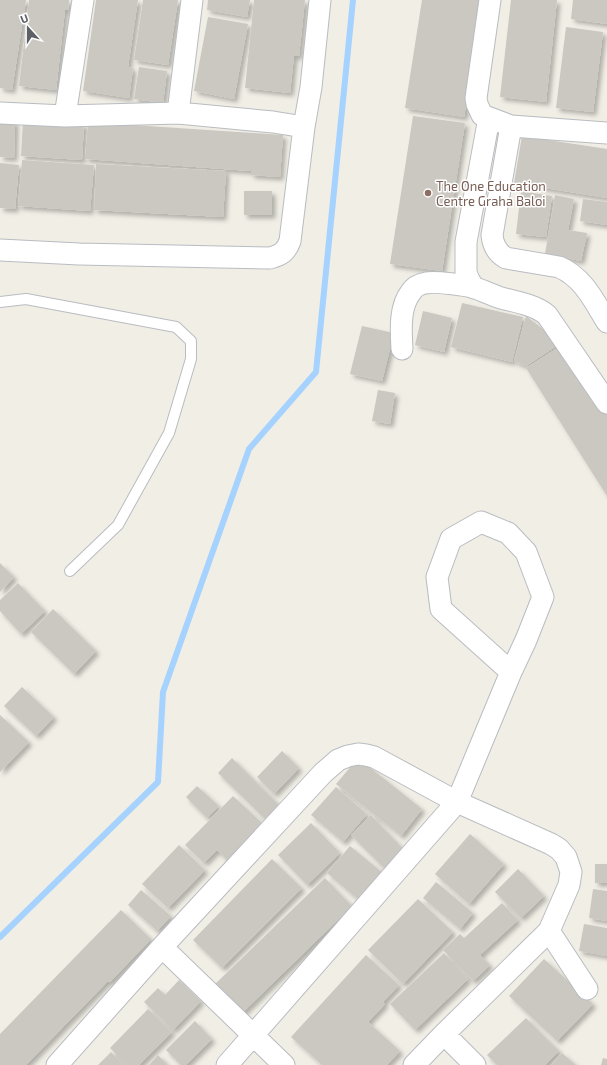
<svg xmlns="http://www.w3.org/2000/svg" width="607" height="1065" font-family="'Exo 2',sans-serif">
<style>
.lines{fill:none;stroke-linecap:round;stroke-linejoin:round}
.stream{stroke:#a6d2ff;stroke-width:6}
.building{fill:#cbc8c2;filter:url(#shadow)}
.service-casing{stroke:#b9bcc1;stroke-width:12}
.minor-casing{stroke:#b9bcc1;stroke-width:23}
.service{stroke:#fff;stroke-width:10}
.minor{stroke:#fff;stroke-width:21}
.education-dot{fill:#8d6e63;stroke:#fff;stroke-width:1.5}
.labels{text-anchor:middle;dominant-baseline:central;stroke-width:3;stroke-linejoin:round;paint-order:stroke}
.education-label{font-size:13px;fill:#785e54;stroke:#fff;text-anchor:start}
</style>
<defs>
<filter id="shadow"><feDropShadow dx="3.5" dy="3.5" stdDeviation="2" flood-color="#0004"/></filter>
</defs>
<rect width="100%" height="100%" fill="#f0eee5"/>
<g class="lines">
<!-- stream -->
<path class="stream" d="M0,937l158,-155 5,-90 86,-243 67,-77 37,-372"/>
</g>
<!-- building -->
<path class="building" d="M0,0h26l-14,90 -12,-2z
M29,0h40l-1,10h-3l-9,80 -37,-4z
M96,0h42l-10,67 5,1 -4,30 -46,-7z
M143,0h35l-10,65 -34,-5z
M208,0h42l-3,17 -40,-7z
M254,0h51l-6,56h-5l-4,37 -45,-5z
M422,0h61l-19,117 -59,-9z
M511,0h46l-11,102 -46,-5z
M573,0h34v24l-36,-5z
M208,17l40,7 -14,75 -40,-8z
M566,27l37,5 -10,80 -37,-4z
M139,67l28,4 -4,32 -29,-4z
M413,116l52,7 -23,148 -52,-7z
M0,121h15l-1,37 -14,-1z
M23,121l61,3 -2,36 -61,-4z
M88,122l195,13 -3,42 -29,-2v-4l-166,-12z
M522,136l85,13v49l-93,-15z
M22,160l72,5 -4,46 -72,-5z
M0,163l19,2 -4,44 -15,-1z
M96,164l130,7 -3,46 -129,-7z
M244,191h28v24h-28z
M521,191l31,5 -6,41 -30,-3z
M555,195l19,4 -6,31 19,3 -6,28 -36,-7z
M583,199l24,3v23l-27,-4z
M462,303l61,14 -11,45 -61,-15z
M423,311l29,7 -8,34 -29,-7z
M526,316l35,27 -35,23 -12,-5z
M362,326l32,7 -12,48 -32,-7z
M564,344l43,68v84l-81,-128z
M378,390l17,3 -5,31 -18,-3z
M0,563l14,14 -14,15z
M18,583l27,28 -24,23 -21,-23v-11z
M53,609l43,42 -22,23 -43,-42z
M22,687l32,30 -18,19 -32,-30z
M0,715l29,27 -29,30z
M282,751l17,17 -25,26 -17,-17z
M232,758l47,47 -14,14 -47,-46z
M358,758l64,51 -21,27 -65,-52z
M197,786l22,20 -12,12 -21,-21z
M336,787l31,27 -24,28 -32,-27z
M233,796l31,29 -36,36 -11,-11 -13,13 -19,-18z
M371,815l37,39 -19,19 -38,-38z
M311,823l29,30 -33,32 -29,-30z
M470,834l34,30 -35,40 -34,-30z
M179,845l26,25 -37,38 -26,-24z
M350,846l33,27 -23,28 -33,-28z
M272,859l30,29 -80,80 -29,-28z
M595,864h12v19h-12z
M518,869l26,27 -23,22 -26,-26z
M325,878l27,28 -111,108 -28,-28z
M436,882l37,31 -13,16 -37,-31z
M593,889l14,2v30l-18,-3z
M141,890l30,26 -14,15 -29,-26z
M418,899l35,33 -50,52 -35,-34z
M502,903l16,17 -38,35 10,10 -17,16 -30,-31 17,-16 4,4z
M121,910l30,29 -41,43 -2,-1 -82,84h-26v-31z
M584,924l23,4v28l-28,-5z
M444,953l24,26 -53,51 -25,-26z
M366,955l33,30 -16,17 2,2 -17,18 32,29 -13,14h-65l-31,-28z
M544,959l49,45 -36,37 -48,-45z
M179,980l22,21 -28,29 -29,-28 14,-14 7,7z
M148,1009l24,23 -33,33h-12l-17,-17z
M526,1018l33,33 -14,14h-48l-10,-10z
M195,1021l17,18 -26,26h-5l-15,-15z
M111,1052l13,13h-26z
M562,1053l14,12h-25z
M158,1055l10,10h-19z
M603,1058l4,1v6h-6z"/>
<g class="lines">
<!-- service casing -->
<g class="service-casing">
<path id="service" d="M0,302l26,-3 150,28 15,14v18l-22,74 -51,92 -48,46"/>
</g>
<!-- minor casing -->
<g class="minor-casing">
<path id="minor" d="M490,0l-14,98 1,6 5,11 29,11 96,7
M0,113l65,3 113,-3 95,9 31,5
M178,113l14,-113
M65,116l18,-116
M511,126l-19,109c1,10 5,18 14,23l53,9c24,10 35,34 48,55
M0,250l79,4 191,4c11,-3 16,-6 20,-17l14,-114 7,-40 9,-87
M474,288l-5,-8 -3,-7v-31l23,-124
M402,349c-1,-18 -3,-42 9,-57 3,-5 9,-8 15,-9 9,-2 40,2 49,5 9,3 17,7 26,10 16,4 34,7 46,17l60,88
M549,931l38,58
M162,947l122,118
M444,1034l31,31
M57,1065l105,-118 161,-174 15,-13 10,-4 10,-2 8,1 8,2 83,45 94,42 8,5 7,8 5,15 -2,13 -20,46 -105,103 -30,31
M227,1065l230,-263 54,-130 15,-32 17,-43 -17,-45 -18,-19 -27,-11 -30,17 -14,38 4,32 70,63"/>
</g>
<!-- service -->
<use href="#service" class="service"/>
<!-- minor -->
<use href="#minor" class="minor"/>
</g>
<!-- markers -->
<circle class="education-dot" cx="428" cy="193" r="4"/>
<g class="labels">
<!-- education labels -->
<g class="education-label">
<text x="436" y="186">The One Education<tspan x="436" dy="15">Centre Graha Baloi</tspan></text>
</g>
</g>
<!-- north arrow -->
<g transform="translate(28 28) rotate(339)" stroke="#ffffff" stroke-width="3" paint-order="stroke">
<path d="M0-3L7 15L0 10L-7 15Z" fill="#5c6066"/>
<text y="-6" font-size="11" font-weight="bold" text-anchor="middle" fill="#5c6066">U</text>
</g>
</svg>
